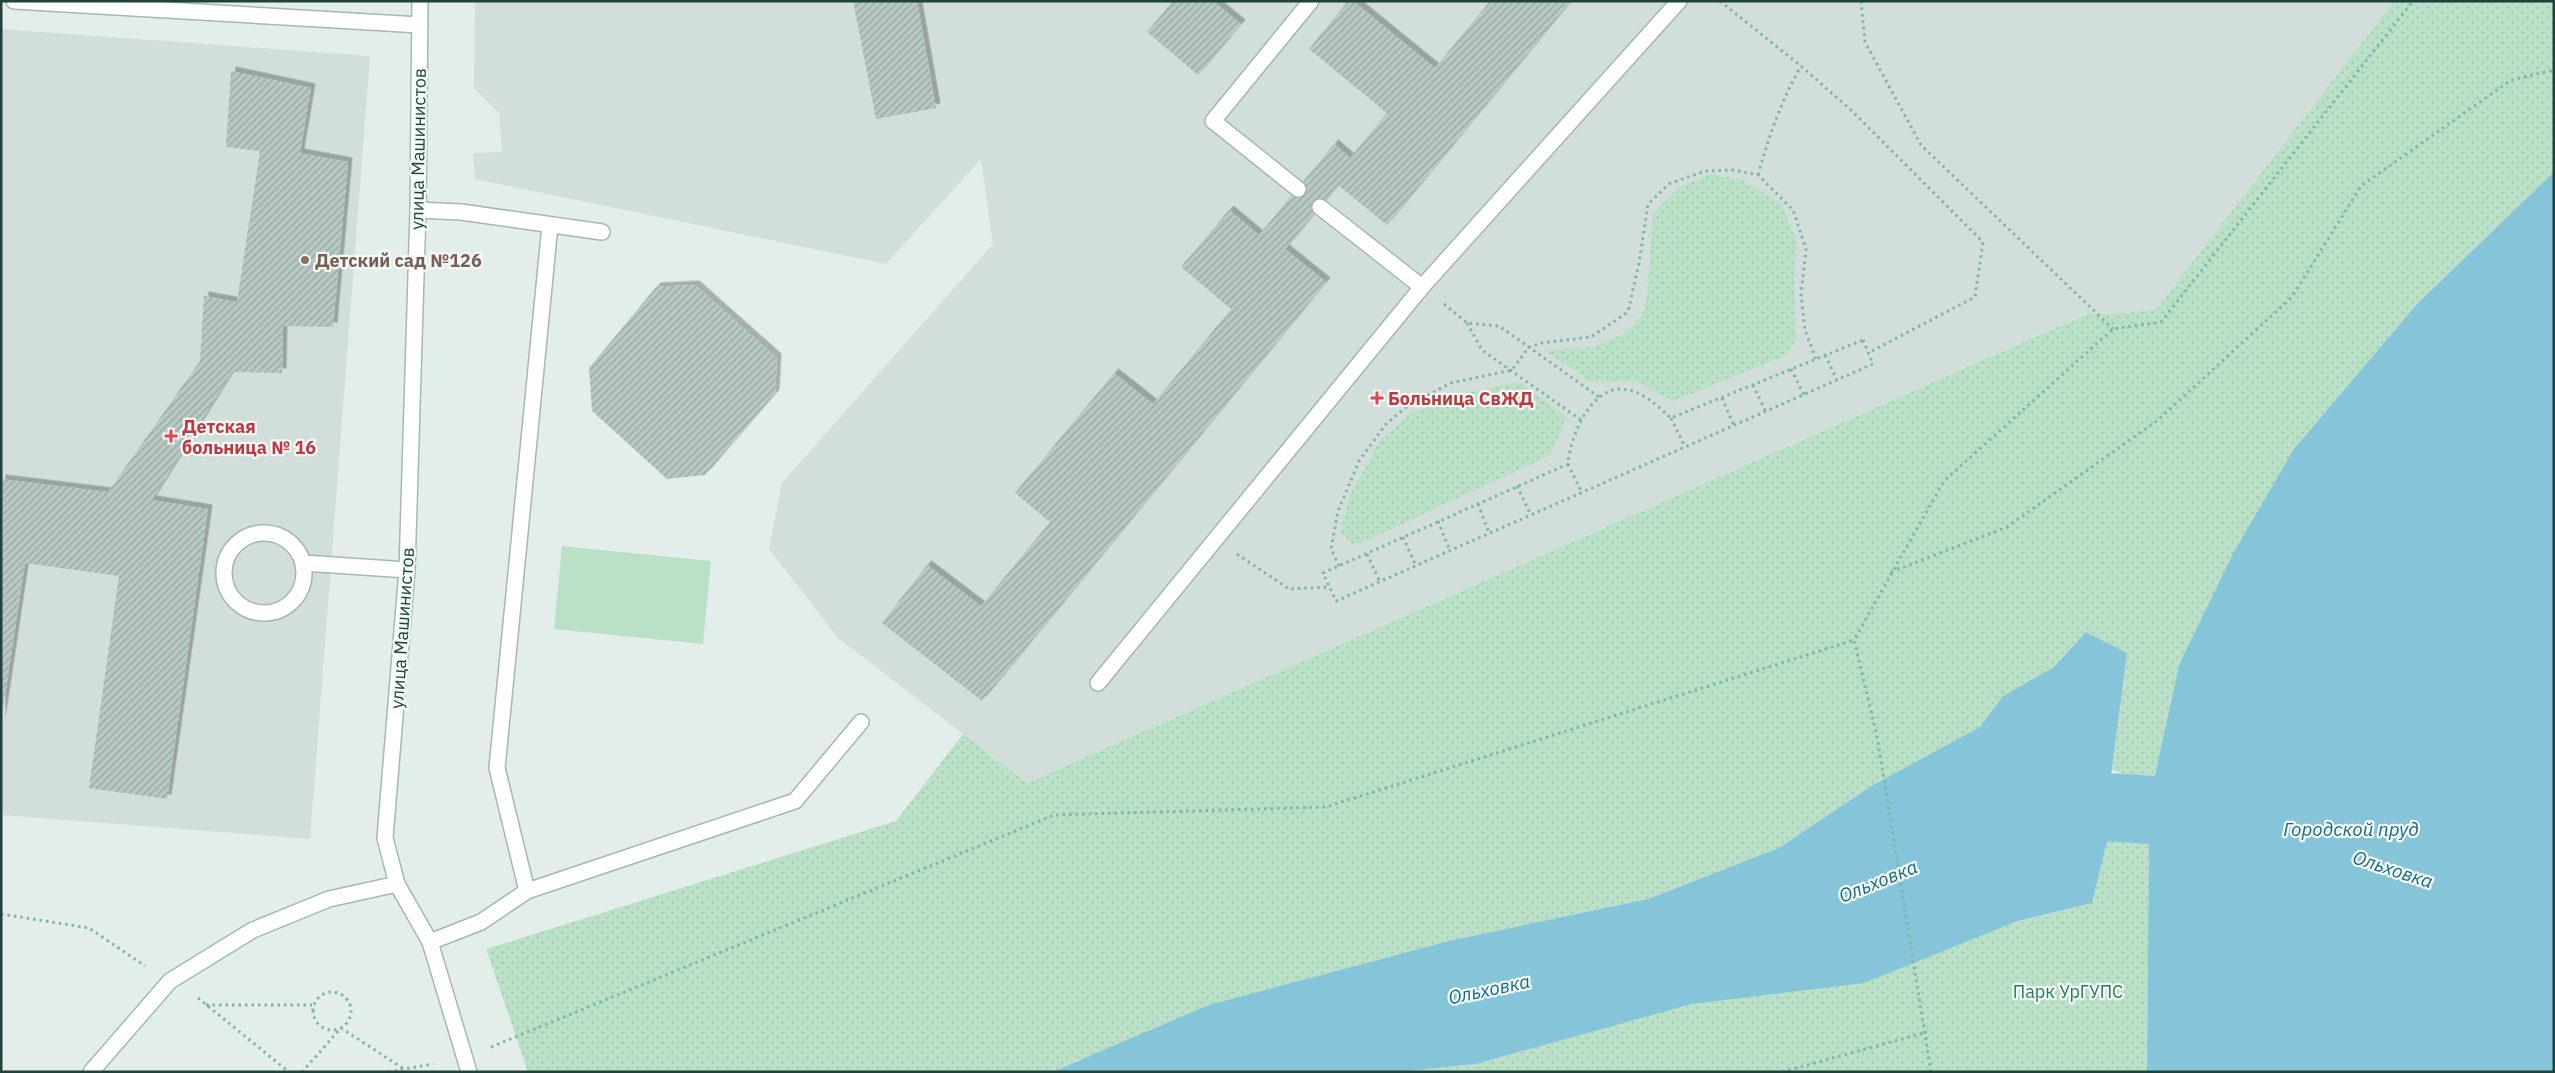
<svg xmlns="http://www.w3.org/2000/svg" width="2555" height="1073" font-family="'IBM Plex Sans',sans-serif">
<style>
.built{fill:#d1ded9}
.grass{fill:url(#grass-dots)}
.garden{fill:#bae1c8}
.water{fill:#85c4d9}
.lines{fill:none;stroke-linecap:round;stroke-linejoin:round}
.river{stroke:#85c4d9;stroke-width:68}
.building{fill:url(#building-hatch);filter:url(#shadow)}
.lane-casing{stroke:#a5b7b2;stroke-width:18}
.street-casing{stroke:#a5b7b2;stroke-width:18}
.secondary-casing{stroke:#a0bbb4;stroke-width:18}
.path{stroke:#80b5a9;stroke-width:3;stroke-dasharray:2.5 4;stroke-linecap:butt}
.lane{stroke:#fff;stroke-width:15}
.street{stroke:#fff;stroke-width:15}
.secondary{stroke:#fff;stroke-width:15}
.education-dot{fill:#8d6e63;stroke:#f4faf8;stroke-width:2}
.health-dot{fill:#e0444e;stroke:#f4faf8;stroke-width:2}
.labels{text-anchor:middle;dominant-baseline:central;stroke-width:4.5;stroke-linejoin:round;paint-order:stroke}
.street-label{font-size:18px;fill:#20423c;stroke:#f4faf8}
.education-label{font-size:18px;font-weight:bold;fill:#785e54;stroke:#f4faf8;text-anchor:start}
.health-label{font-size:18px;font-weight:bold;fill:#be3a42;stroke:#f4faf8;text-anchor:start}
.park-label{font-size:18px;fill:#267d4f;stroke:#f4faf8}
.water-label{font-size:19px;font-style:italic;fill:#146884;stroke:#f4faf8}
</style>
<defs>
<pattern id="grass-dots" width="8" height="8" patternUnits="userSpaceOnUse" patternTransform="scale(1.25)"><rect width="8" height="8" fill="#bae1c8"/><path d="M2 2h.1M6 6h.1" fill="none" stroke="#a0c2ad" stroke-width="1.8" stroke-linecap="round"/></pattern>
<pattern id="building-hatch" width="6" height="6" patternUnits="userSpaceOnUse" patternTransform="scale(1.25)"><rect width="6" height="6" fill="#b8c9c3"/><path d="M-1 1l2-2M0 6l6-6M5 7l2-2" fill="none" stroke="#95a5a0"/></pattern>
<filter id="shadow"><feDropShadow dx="4.5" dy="-4.5" stdDeviation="0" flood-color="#0004"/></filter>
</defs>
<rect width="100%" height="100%" fill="#e3eeea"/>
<!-- built -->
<path class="built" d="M475,1h1919l-238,308 -41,5 -27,-1 -1061,470 -189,-145 -69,-89 13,-66 211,-239 -12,-85 -95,105 -411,-85 -2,-26 29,-1 -3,-39 -25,-25z
M1,29l369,27 -60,783 -309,-24z"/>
<!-- grass -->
<path class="grass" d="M2394,1h160v171l-137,132 -123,145 -115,216 -26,119 -41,-14 15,-117 -41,-21 -32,35 -51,29 -23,31 -107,58 -94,63 -131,51 -195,41 -375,120 -26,12h-524l-42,-123 410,-128 67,-87 64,49 1062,-470 26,1 41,-5z
M1710,174l32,6 40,24 15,39 -3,38 2,59 -9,15 -114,46 -36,-19h-46l-47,-32 51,-3 32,-15 15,-17 5,-18 6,-84 25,-25z
M1519,382l48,35 -17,38 -195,91 -15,-14 11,-39 29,-53 33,-28 53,-19z
M2123,830l26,14 -2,228h-749l78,-8 216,-60 400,-101 17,-69z"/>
<!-- garden -->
<path class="garden" d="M562,546l149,15 -8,83 -149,-15z"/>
<!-- water -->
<path class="water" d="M2554,172v900h-407l2,-228 -7,-35 11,-25 26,-119 55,-113 60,-103 123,-145z
M2086,632l41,21 -20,154 2,27 -17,69 -77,19 -151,61 -172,21 -216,60 -78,8h-346l157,-67 244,-65 195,-41 131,-51 94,-63 107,-58 23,-31 51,-29z"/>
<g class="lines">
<!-- river -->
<path class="river" d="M2019,824l57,-22 31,5 120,8 8,2"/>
</g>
<!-- building -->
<path class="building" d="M853,1h64l19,107 -60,11z
M1173,1h40l28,23 -43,51 -51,-43z
M1348,1h5l82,67 55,-67h81l-184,224 -49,-40 -53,64 41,33 -344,419 -100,-78 45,-58 54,41 69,-84 -35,-29 99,-120 39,31 78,-95 -50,-42 48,-57 30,25 75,-91 16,14 37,-45 -78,-64z
M231,71l80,17 -11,65 48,9 -15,165 -50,-1 -1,47 -50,-1 -80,128 56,9 -41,290 -78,-11 30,-212 -94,-13 -24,159v-243l107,13 92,-131 4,-65 33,6 23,-151 -34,-4z
M695,285l82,73 -2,36 -70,81 -38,4 -75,-68 -3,-43 67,-81z"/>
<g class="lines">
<!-- lane casing -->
<g class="lane-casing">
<path id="lane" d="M14,1l406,24
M1298,189l-85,-68 98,-120
M1320,207l102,80
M418,210l43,2 141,20
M224 573a40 40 0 1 1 80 0a40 40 0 1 1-80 0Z
M304,563l103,7
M1098,683l324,-396 257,-286
M527,891l-30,-123 53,-543
M430,942l51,-20 46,-31 268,-90 66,-79"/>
</g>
<!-- street casing -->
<g class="street-casing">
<path id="street" d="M397,884l33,58 39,130"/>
</g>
<!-- secondary casing -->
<g class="secondary-casing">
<path id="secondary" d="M91,1072l79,-91 83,-51 76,-31 68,-15 -12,-46 22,-268 11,-360 2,-209"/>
</g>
<!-- path -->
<path class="path" d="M1720,1l81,65 51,45 131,131 -8,55 -107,56
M1861,1l4,41 56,103 192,184
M1758,175c11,-39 23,-74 43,-109
M1444,304l23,19 32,3 100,71
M1467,323l15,27 99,70
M1863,340l10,24 -537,237 -13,-28 245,-109c2,-27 22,-76 54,-75 20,1 35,17 49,29z
M1825,355l12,25
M1791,369l13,26
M1753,385l13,27
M1722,398l12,28
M1671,418l14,29
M1568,464l14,29
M1517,486l14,29
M1478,504l11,29
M1438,521l12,30
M1403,537l13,29
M1237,554l52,35 40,-2
M1367,554l13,28
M1339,566l-8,-17 7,-38 21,-50 27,-37 23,-19 42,-22 61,-13 17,-23 13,-4 49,-6 37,-25 11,-49 9,-59 21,-20 36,-13 29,-1 24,5 35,35 13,39 -5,46 4,35 11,29
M1891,572l116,-45 151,-107 134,-123 69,-111 150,-106 43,-10
M1,914l88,14 56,38
M313 1011a19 19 0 1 1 38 0a19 19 0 1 1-38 0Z
M198,998l91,74
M206,1005h106
M491,1047l563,-232 272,-8 528,-167
M302,1072l39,-44 63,41
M388,1072l45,-8
M1782,1072l145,-40
M1931,1072l-54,-336 -23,-96 90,-159 169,-152 48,-7 252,-321"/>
<!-- lane -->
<use href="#lane" class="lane"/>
<!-- street -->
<use href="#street" class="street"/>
<!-- secondary -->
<use href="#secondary" class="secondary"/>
</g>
<!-- markers -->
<circle class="education-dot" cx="305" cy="260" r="5"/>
<g class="health-dot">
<path d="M1374.5 390.5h5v5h5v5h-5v5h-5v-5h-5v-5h5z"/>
<path d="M168.5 428.5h5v5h5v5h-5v5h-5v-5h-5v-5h5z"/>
</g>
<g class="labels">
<!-- street labels -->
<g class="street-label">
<text transform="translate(418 149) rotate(-89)">улица Машинистов</text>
<text transform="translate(402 628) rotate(-86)">улица Машинистов</text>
</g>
<!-- education labels -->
<g class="education-label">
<text x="315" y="260">Детский сад №126</text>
</g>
<!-- health labels -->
<g class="health-label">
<text x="1388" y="398">Больница СвЖД</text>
<text x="182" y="426">Детская<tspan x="182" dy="21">больница № 16</tspan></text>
</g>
<!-- park labels -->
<g class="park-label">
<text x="2068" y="991">Парк УрГУПС</text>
</g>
<!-- water labels -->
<g class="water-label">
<text x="2351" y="829">Городской пруд</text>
<text transform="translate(2393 869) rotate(18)">Ольховка</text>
<text transform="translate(1878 881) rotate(-22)">Ольховка</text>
<text transform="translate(1489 989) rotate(-12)">Ольховка</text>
</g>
</g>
<!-- border -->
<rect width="2555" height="1073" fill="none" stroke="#20423c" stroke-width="5"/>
</svg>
